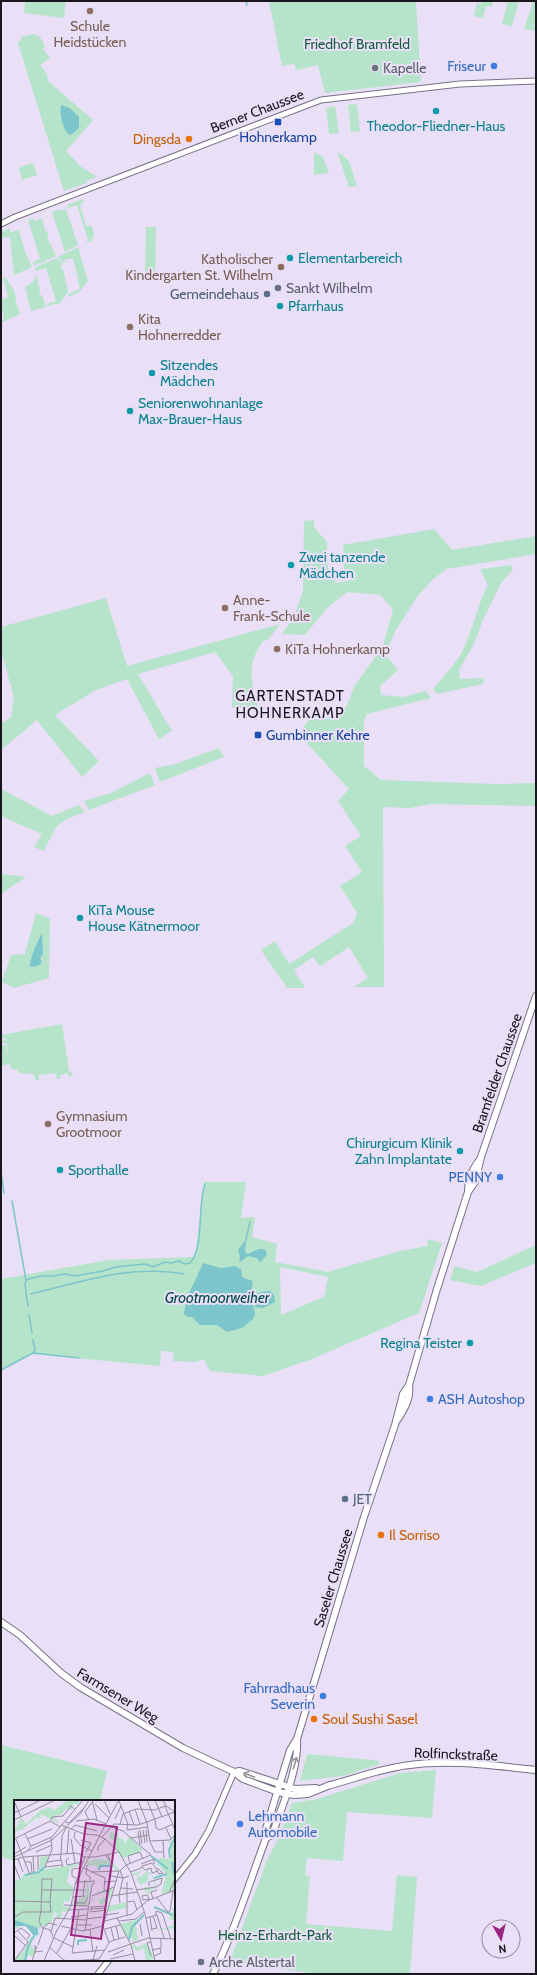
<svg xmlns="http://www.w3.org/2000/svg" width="537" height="1975" font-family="Cabin,sans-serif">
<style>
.green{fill:#b6e4cb;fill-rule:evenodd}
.water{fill:#7cc5ca}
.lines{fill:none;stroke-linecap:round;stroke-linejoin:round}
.stream{stroke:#7cc5ca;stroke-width:1.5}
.minor-casing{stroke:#797185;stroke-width:7}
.major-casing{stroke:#797185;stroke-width:8}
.minor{stroke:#fff;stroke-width:5}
.major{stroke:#fff;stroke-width:6}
.oneway{stroke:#98969a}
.education-dot{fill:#8d6e63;stroke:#e9dff6;stroke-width:1.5}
.shop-dot{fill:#3f7fe0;stroke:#e9dff6;stroke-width:1.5}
.worship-dot{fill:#6b7280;stroke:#e9dff6;stroke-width:1.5}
.culture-dot{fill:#0f9aa8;stroke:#e9dff6;stroke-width:1.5}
.transit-dot{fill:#1a4fb4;stroke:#e9dff6;stroke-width:1.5}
.food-dot{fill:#e8710a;stroke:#e9dff6;stroke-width:1.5}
.service-dot{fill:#5c6f8a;stroke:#e9dff6;stroke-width:1.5}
.labels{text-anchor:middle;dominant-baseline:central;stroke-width:4;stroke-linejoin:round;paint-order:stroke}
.education-label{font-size:14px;fill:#785e54;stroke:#e9dff6;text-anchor:start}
.park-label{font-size:14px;fill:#175c40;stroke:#e9dff6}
.shop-label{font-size:14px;fill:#366cbe;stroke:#e9dff6;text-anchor:end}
.worship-label{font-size:14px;fill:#5b616d;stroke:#e9dff6;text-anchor:start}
.street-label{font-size:14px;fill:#19161e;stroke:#e9dff6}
.culture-label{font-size:14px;fill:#0d838f;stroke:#e9dff6;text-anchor:start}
.transit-label{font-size:14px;fill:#164399;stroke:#e9dff6}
.food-label{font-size:14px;fill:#c56008;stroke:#e9dff6;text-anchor:start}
.service-label{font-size:14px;fill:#4e5e75;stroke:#e9dff6;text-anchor:end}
.neighbourhood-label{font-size:15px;letter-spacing:1px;fill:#19161e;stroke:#e9dff6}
.water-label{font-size:15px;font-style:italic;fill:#01494d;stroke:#e9dff6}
.inset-river{fill:none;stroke:#7cc5ca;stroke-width:2}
.inset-road{fill:none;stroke:#968fa0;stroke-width:1}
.view{fill:#9b2782;fill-opacity:0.15;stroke:#9b2782;stroke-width:2}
.inset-edge{fill:none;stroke:#19161e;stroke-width:2}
</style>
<rect width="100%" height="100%" fill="#e9dff6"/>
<!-- green -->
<path class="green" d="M25,1h41l-2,17 -40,-5z
M269,1h147l5,81 -96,11 -7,-28 -22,5 -2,-6 -12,2z
M482,1h11l-1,6 -6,-1 -3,12 -9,-2 3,-13 4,1z
M508,1h11l-7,25 -10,-2z
M533,1h3v30l-12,-2z
M34,34l6,3 5,9 -2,3 7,9 -10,7 7,9 1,7 45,39 -27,31 14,15 17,11 -11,4 1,2 -23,8 -46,-148 3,-3v-3z
M357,104l3,27 -9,1 -3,-27z
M335,106l4,27 -10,1 -3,-26z
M337,151l12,10 8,25 -8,1z
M314,152l9,5 6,16 -15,2z
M33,163l4,12 -15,5 -3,-11 2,-2z
M83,199l1,2 -4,4 6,21h6l2,9 -3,6 -6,2 3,-3 -11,-35 -9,3 -1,-3z
M60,209l1,2 5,-2 12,36 -13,7 -13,-40z
M33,218l2,3 7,-3 3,13h2l2,12h1l6,13 -22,10 -1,-4 7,-3 -12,-39z
M146,227h10l-1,54h-10z
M9,228l2,4 8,-2 6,22 7,15 -18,8 -4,-38 -9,1 1,-6z
M78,247l10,34 -10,12 -10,4 2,-4 10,-4 -7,-31 -9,2 1,3h-2l-5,-6z
M57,258l5,6 -1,6 2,-1 5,23 -8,11 -13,3v-2l9,-3 -10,-33 -10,3 -2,-3z
M36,275l2,6 -1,3h2l1,11h2l4,12 -15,4 -6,-24 8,-5z
M3,277l3,1 8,13 2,7 -1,1 5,15 -19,9v-2l3,-2 -3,-19 7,-3z
M314,520v7l13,15 1,30 8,11 15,-3 6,-4 -4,-6 -6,4 -3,-5 -1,-24 91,-16 18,21 84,-14v18l-89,15 -14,10 -16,18 -21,33 -11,24 13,16 -18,16 1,9 22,2 23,-6 5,7 -64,16 -3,7v45l17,14 114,4 41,-1v23l-105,-2 -21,4 -27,-1 1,180h-30l14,-9 -19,-31 -29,19 -7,-9 -19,13 11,18h-18l-26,-38 14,-9 14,23 64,-41 4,-10 -17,-27 22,-14 -17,-26 16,-10 -23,-35 11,-12 -47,-51 -1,-7 8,-12 23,-1 2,-12 12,1 9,-22 28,-39 10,-37 -13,-14 -33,-3 -21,17 -21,26 -23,-1 12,-17 9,-27 1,-69z
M511,565l2,5 -12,13 -18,37 -10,26 -14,24 1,9 24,-1 -1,6 -46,10 -4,-5c10,-12 23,-25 30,-39 10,-21 14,-44 25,-65l-8,-16z
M106,598l21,68 153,-42 -12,16 -5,1c-17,23 -12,40 -5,66l-26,1 1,-32 -18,-24 -77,22 34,57 -13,8 -32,-60 -31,11 -41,25 44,46 -17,16 -45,-57 -36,30v-27l10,-6 3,-20 -13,-46v-24z
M219,748l5,9 -64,25 -5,-14 21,-4z
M150,773l5,12 -66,25 -5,-9 27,-8z
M1,789l51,27 27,-11 6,7c-30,11 -27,11 -41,39l-10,-4 8,-13 -41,-18z
M1,874l25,3 -25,17z
M36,913l14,6 -1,59 -35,10 -12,-6 9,-27 14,-1z
M62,1024l7,47 4,2 -2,4h-2l-1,-4 -8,2v4h-3l-1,-6 -17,2v5h-4l-1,-6 -16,-1v-3l-7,-1 -1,-5 -9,2v-20l5,-1 3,12 -2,-14 -6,1v-3l5,-1v-2h-5v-3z
M204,1182h42l-5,36 14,-1 -3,20 25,7 -2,18 53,10 72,-21 28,-5 -1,-7 15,4 -23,70 -107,46 -49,17 -53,-5 -6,-12 -8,3 -23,-1 1,-9 -13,-1 -1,15 -127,-12 -32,16v-91l108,-19 86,-3zM234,1266l8,11 11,4 -2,13 4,20 -28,18 -10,-7h-17l-8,-8 -5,-21 10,-18 24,-10zM280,1267l48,10 -4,20 -43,18z
M536,1245v18l-55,23 -31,-6 4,-14 23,6z
M1,1745l106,26 -7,30h-85v60l-14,-4z
M307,1754l66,6 5,1 2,3 -37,12 -43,5z
M436,1770l-4,48 -85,-6 -4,49 -36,-3 -2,17 5,1 -4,48 86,7 5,-56 20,2 -7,97h-94l-86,-13 37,-101 11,-21 14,-36 25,-4 83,-26z"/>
<!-- water -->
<path class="water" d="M61,105l9,3 9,9v11l-8,7c-8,-2 -12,-23 -10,-30z
M42,933l1,21 -3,4 2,4 -4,4 -8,1c-1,-6 8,-27 12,-34z
M246,1239l-1,13 3,2 11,-5h6l2,6 -7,7 -3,-4 -9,-2 -9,7 1,-6 -2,-7z
M203,1263l18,5 13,-2 7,3 1,8 11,4 -2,13 4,20 -2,5 -11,9 -15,4 -10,-7h-17l-8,-8h-4l-4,-3 3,-18 7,-13z
M270,1291l4,4 1,7 -12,6 -8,-1 -2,-11 8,-4z"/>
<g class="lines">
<!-- stream -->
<path class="stream" d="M246,1l1,4
M1,1172l3,21
M12,1201l14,79 -1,5 3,21
M246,1239l4,-17
M26,1280l14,-4h13l12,-2 10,2 28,-5 13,-4 29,-3 8,3 12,-5 6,1 8,-2 5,3 6,-1c15,-17 7,-59 15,-79
M31,1294c50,-12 101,-30 153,-20
M29,1314l3,19
M33,1353l46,5
M1,1370l32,-17 2,-3 -2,-10"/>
<!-- minor casing -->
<g class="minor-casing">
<path id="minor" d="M1,224l14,-7 306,-117 139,-16 76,-3
M174,1880l21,-26 14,-24 25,-58
M98,1974l11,-14"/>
</g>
<!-- major casing -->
<g class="major-casing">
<path id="major" d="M468,1192c0,-13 4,-22 12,-33
M398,1419c7,-11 13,-21 11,-34
M1,1622l19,13 41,38 19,14 103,61 51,24 9,7 35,13 16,3 14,-1 22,-9
M234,1772l6,-1 55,18 21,-1
M327,1786c27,-7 54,-18 83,-21 41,-6 85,1 126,5
M266,1838l6,-3c10,-29 27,-66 25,-96
M213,1974c22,-44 36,-90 53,-136l-1,-6 25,-82 7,-11 67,-222 31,-92 8,-31 6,-9 28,-96 31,-97 7,-10 6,-25 55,-161"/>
</g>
<!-- minor -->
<use href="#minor" class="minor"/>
<!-- major -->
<use href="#major" class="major"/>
</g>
<!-- one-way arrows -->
<defs><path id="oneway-shaft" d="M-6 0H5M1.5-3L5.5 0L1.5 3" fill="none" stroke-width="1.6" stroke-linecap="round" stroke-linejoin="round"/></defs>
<g class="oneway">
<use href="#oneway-shaft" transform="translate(295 1763) rotate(-74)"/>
<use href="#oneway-shaft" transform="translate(249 1775) rotate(-159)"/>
</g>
<!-- markers -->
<g class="education-dot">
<circle cx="90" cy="11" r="4"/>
<circle cx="281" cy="267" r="4"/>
<circle cx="130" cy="327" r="4"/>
<circle cx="225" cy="608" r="4"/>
<circle cx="277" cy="649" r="4"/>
<circle cx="48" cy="1124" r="4"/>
</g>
<g class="shop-dot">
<circle cx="494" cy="66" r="4"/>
<circle cx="500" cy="1177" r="4"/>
<circle cx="430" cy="1399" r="4"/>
<circle cx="323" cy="1696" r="4"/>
<circle cx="240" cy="1824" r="4"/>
</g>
<g class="worship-dot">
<circle cx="375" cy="68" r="4"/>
<circle cx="278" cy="288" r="4"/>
<circle cx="201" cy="1962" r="4"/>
</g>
<g class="culture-dot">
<circle cx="436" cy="111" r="4"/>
<circle cx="290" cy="258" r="4"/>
<circle cx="280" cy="306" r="4"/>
<circle cx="152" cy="373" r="4"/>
<circle cx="130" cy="411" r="4"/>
<circle cx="291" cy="565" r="4"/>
<circle cx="80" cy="918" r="4"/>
<circle cx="460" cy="1151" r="4"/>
<circle cx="60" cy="1170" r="4"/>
<circle cx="470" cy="1343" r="4"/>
</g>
<g class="transit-dot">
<rect x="274" y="118" width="8" height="8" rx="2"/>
<rect x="254" y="731" width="8" height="8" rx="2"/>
</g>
<g class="food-dot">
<circle cx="189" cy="139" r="4"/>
<circle cx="381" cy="1535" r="4"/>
<circle cx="314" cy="1719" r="4"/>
</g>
<g class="service-dot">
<circle cx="267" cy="294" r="4"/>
<circle cx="345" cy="1499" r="4"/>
</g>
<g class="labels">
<!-- education labels -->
<g class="education-label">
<text x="90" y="26" text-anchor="middle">Schule<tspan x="90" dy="16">Heidstücken</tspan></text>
<text x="273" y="259" text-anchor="end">Katholischer<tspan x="273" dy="16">Kindergarten St. Wilhelm</tspan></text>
<text x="138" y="319">Kita<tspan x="138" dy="16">Hohnerredder</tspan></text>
<text x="233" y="600">Anne-<tspan x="233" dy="16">Frank-Schule</tspan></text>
<text x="285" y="649">KiTa Hohnerkamp</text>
<text x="56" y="1116">Gymnasium<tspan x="56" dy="16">Grootmoor</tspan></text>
</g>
<!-- park labels -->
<g class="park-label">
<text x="357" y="44">Friedhof Bramfeld</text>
<text x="275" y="1935">Heinz-Erhardt-Park</text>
</g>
<!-- shop labels -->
<g class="shop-label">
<text x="486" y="66">Friseur</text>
<text x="492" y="1177">PENNY</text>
<text x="438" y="1399" text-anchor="start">ASH Autoshop</text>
<text x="315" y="1688">Fahrradhaus<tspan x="315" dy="16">Severin</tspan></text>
<text x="248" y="1816" text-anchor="start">Lehmann<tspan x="248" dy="16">Automobile</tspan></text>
</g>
<!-- worship labels -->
<g class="worship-label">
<text x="383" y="68">Kapelle</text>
<text x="286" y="288">Sankt Wilhelm</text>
<text x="209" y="1962">Arche Alstertal</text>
</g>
<!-- street labels -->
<g class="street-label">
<text transform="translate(257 111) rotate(-21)">Berner Chaussee</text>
<text transform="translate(497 1073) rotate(-71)">Bramfelder Chaussee</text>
<text transform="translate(333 1578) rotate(-73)">Saseler Chaussee</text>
<text transform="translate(118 1695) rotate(31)">Farmsener Weg</text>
<text transform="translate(456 1754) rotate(2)">Rolfinckstraße</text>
</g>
<!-- culture labels -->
<g class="culture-label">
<text x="436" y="126" text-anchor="middle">Theodor-Fliedner-Haus</text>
<text x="298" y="258">Elementarbereich</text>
<text x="288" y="306">Pfarrhaus</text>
<text x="160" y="365">Sitzendes<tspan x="160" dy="16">Mädchen</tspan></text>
<text x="138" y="403">Seniorenwohnanlage<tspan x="138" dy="16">Max-Brauer-Haus</tspan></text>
<text x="299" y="557">Zwei tanzende<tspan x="299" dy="16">Mädchen</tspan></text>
<text x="88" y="910">KiTa Mouse<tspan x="88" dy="16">House Kätnermoor</tspan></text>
<text x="452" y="1143" text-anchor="end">Chirurgicum Klinik<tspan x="452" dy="16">Zahn Implantate</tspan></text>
<text x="68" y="1170">Sporthalle</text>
<text x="462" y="1343" text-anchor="end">Regina Teister</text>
</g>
<!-- transit labels -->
<g class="transit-label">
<text x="278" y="137">Hohnerkamp</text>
<text x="266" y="735" text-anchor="start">Gumbinner Kehre</text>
</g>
<!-- food labels -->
<g class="food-label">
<text x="181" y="139" text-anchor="end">Dingsda</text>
<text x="389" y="1535">Il Sorriso</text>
<text x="322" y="1719">Soul Sushi Sasel</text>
</g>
<!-- service labels -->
<g class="service-label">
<text x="259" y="294">Gemeindehaus</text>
<text x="353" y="1499" text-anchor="start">JET</text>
</g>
<!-- neighbourhood labels -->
<g class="neighbourhood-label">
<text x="290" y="696">GARTENSTADT<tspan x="290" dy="17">HOHNERKAMP</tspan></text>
</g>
<!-- water labels -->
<g class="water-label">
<text x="217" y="1298">Grootmoorweiher</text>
</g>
</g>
<!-- overview -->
<g transform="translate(14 1800)">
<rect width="161" height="161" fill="#e9dff6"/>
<path d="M54,0h11v4h-5l-3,6 -4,-2 -7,7h-4l-2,2 5,7 -18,-10 -1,5 -3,-2 -15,13 -6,1v6l-2,-10 2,2 5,-12 5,7 15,-14 9,-3 4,3zM97,32l6,2 2,-2 -1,6 5,1 2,4 4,-6 14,13 -20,8 -9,-11 2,-6 -7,-3zM152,36l6,8 3,-1v46l-14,6 5,-21 -12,4 3,10 -7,2v4l-2,1v-4l-8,3 5,-2 -1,-5 11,1 -1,-8 -3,-5 -4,-1 2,6 -8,5 -4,-5 1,-5 -5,1 -1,-2 12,-4 -6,4 2,4 7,-8 7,8 12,-4 -7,-9h-4l5,-2 -3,-2 3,-3 11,1v-13zM35,56l-5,14 9,-2 33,-5 -16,5 -3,14 7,6 -5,14 -5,-1 -1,5 7,2 -2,4 -6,-1 -1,8 -5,-1 1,-5 -3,-1 -2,9 -8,5 -3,-1 -2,11 -5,1 -4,6 -2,-2 5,-6 -2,-4 -5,-5h-7l-2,3 -3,-3 5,-1 11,2 4,9h4l2,-7 -26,-9v-38l8,-4 2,-5 4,3 11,-4 1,-15zM83,59l15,2 7,9 -4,1v-4l-15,-1 -1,5 -4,-6 -8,1 1,-5zM73,80l2,3 4,-2 1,2 -6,1 2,11 -6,7 7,-1 1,-4 2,3h4v-4l1,4 4,-2v-4l2,4 3,-3 -3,-2 -11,1 19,-7 -3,11 -4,1 3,4 -9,1 -1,-4 -9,1 -2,6 -1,-4 -1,3 -14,-1 2,-8h3l-3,6 12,-8v-3l-11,-2h11zM112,102l1,6 -20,4 2,-6zM161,103v25l-22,3 19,-5 2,-6h-4v-5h2zM122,120v8h4l-4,1 2,10 -5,4 -2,-10v4l-4,2 -7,-15zM16,143l5,8 -2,6 -5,-2 -2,5 5,1 -16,-1zM133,143l7,15 -8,3 -2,-13 -7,3 -5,-4 1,-3 5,3z" fill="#b6e4cb"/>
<path d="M1,120l23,8v7l-4,1 -8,-10h-12z" fill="#7cc5ca"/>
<path class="inset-river" d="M137,56l17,13M156,58l-1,-8 6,-13M158,62l2,12M85,70l1,-4h10M11,75l14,-3 6,-5M140,78l13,-4M140,107l19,8M115,140l3,-13 12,-12M64,145v-4l9,-1M11,161l3,-15 6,-10"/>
<path class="inset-road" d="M78,0l5,20M90,0l6,14M124,0l9,23 3,19 5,10h8M133,0l8,20M141,0l7,17M149,0l3,6 9,6M0,1l7,16M105,1l9,23 -1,6 21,-3M81,4l14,14M121,9l5,15M115,11l5,14M0,13l27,-13M101,19l6,-13M0,20l41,-20M37,20l1,-3 11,-1 8,-10 4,4M75,20l-4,-8 8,-11M141,20l1,8 4,2 13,-6M62,21l18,-2 12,5M51,22l4,1 15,-15M106,24l3,-10 13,-5 19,1 10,-4 10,24M47,25l23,9 13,1M152,28l5,11M57,29l4,-4 22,6M126,30l2,14M129,30l2,13M132,30l1,12M124,31l2,14M61,32l-1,5 6,8 12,6M87,33l18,-33M11,34l6,12 -3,4M83,35l8,4 14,13 12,21 14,41 10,47M88,37l12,-13 24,1 37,-13M37,38l1,11 -7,18 17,-2M117,38l18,-3M0,39l36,-18 10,6 23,-27M2,39l14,36M13,39l25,-10M57,39l4,24M67,40l10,3 -5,9M136,41l20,-1 5,-5M149,41l1,17M17,46l21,-9 8,-10M84,51v-4l7,-8M22,52l16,-7M0,54l12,-7M53,54l2,-24M46,55l3,12M47,55l1,-19 4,-8M91,55l5,6 -2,-6M0,57l38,-17 29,-27 8,-13M19,57l1,15M55,58l-3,2 1,5 16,-3M4,59l5,13M0,60l9,-3 54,-4 8,4h11l23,-5M11,62h6l1,11M33,62l14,-2M116,63l-2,-7 12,-4 3,7M0,64l6,15M127,64l13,-5v5M73,65l-1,9 4,3v3M70,68l21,10 -1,12 4,2 1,-1h-3M143,68l6,5 -4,1 -2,-3M24,70v-14M77,72l29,-1 6,-6 25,-10 -28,-24 -18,-6M116,72l9,-3 3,-2v-1l10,-3 6,8 -6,2 -1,-5 -6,2 -3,-3M97,76l13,2 5,-2M62,78l-4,-2v-7l8,-1M63,82l18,-1M90,82l12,-1M113,82v34M61,84l10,-27M135,86v-4l13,-4 -1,6 -5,3M107,88l12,1M28,90h42M122,90l20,-3M155,93l6,-14M69,96l2,-16M78,96l22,-9M97,96l26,-4M59,97l12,-1M143,98l11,14M135,99l-6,1 -1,-4 5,-1 1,1 1,3v1M139,99l-2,-7 6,-2M0,101l36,1M113,102l7,-1 3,9M61,103h10l3,-6M106,103l-1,-8 4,-17 -3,-7M50,105l24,1M91,106v4l-14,2v-5zM77,109l14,-1M55,110l19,-1M65,110l-7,43 33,-3M153,113l3,-2 3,-20M92,115l13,-2M142,116v-5l6,2 9,26M1,117l8,-5h28l-1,-10M57,117l16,-2M136,117l2,14M103,118l14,27 4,16M132,118l11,-3 7,23M72,119l16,-2M91,121l27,-7 15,-13 28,-11M105,121l17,-2 8,-7M126,124l2,12M63,125h15M47,126l22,5 20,-5M89,126l16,-55M102,126l3,13M30,128l6,2 3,6M97,128l3,12M29,129l-4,-8 2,-10 1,-32h10l-2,23M91,129l15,-4M138,129l5,-1 -4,-12M76,130l3,22M71,131l7,-46 3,-2M37,132l4,-14 31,2M42,132l15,-26 4,-21 26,-52M0,133l7,-5 9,7 -3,4M0,135l12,11M38,137l21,10M94,142l17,-5M21,145v7l8,-1M24,145l6,-18 5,-4 8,2M35,147l16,14M138,150l9,-2v-10M94,152l40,-14 27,1M43,153l13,-23M99,155l11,-5M137,156l-4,-13 4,-1M140,156l7,-3 -1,-5M96,159l23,-5M79,160l4,-14M0,161l14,-19 -10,-11M18,161l5,-15M30,161l13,-31M58,161l27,-2 10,-16 -6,-17"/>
<path class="view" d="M72,23l31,4 -16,112 -30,-4z"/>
<rect width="161" height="161" class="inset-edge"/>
</g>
<!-- border -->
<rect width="537" height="1975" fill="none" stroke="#19161e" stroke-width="4"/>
<!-- north arrow -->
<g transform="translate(501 1939) rotate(172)"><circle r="19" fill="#e9dff6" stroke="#968fa0"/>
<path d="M0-3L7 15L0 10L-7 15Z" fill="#9b2782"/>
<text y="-6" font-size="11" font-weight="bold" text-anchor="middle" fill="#19161e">N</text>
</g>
</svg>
